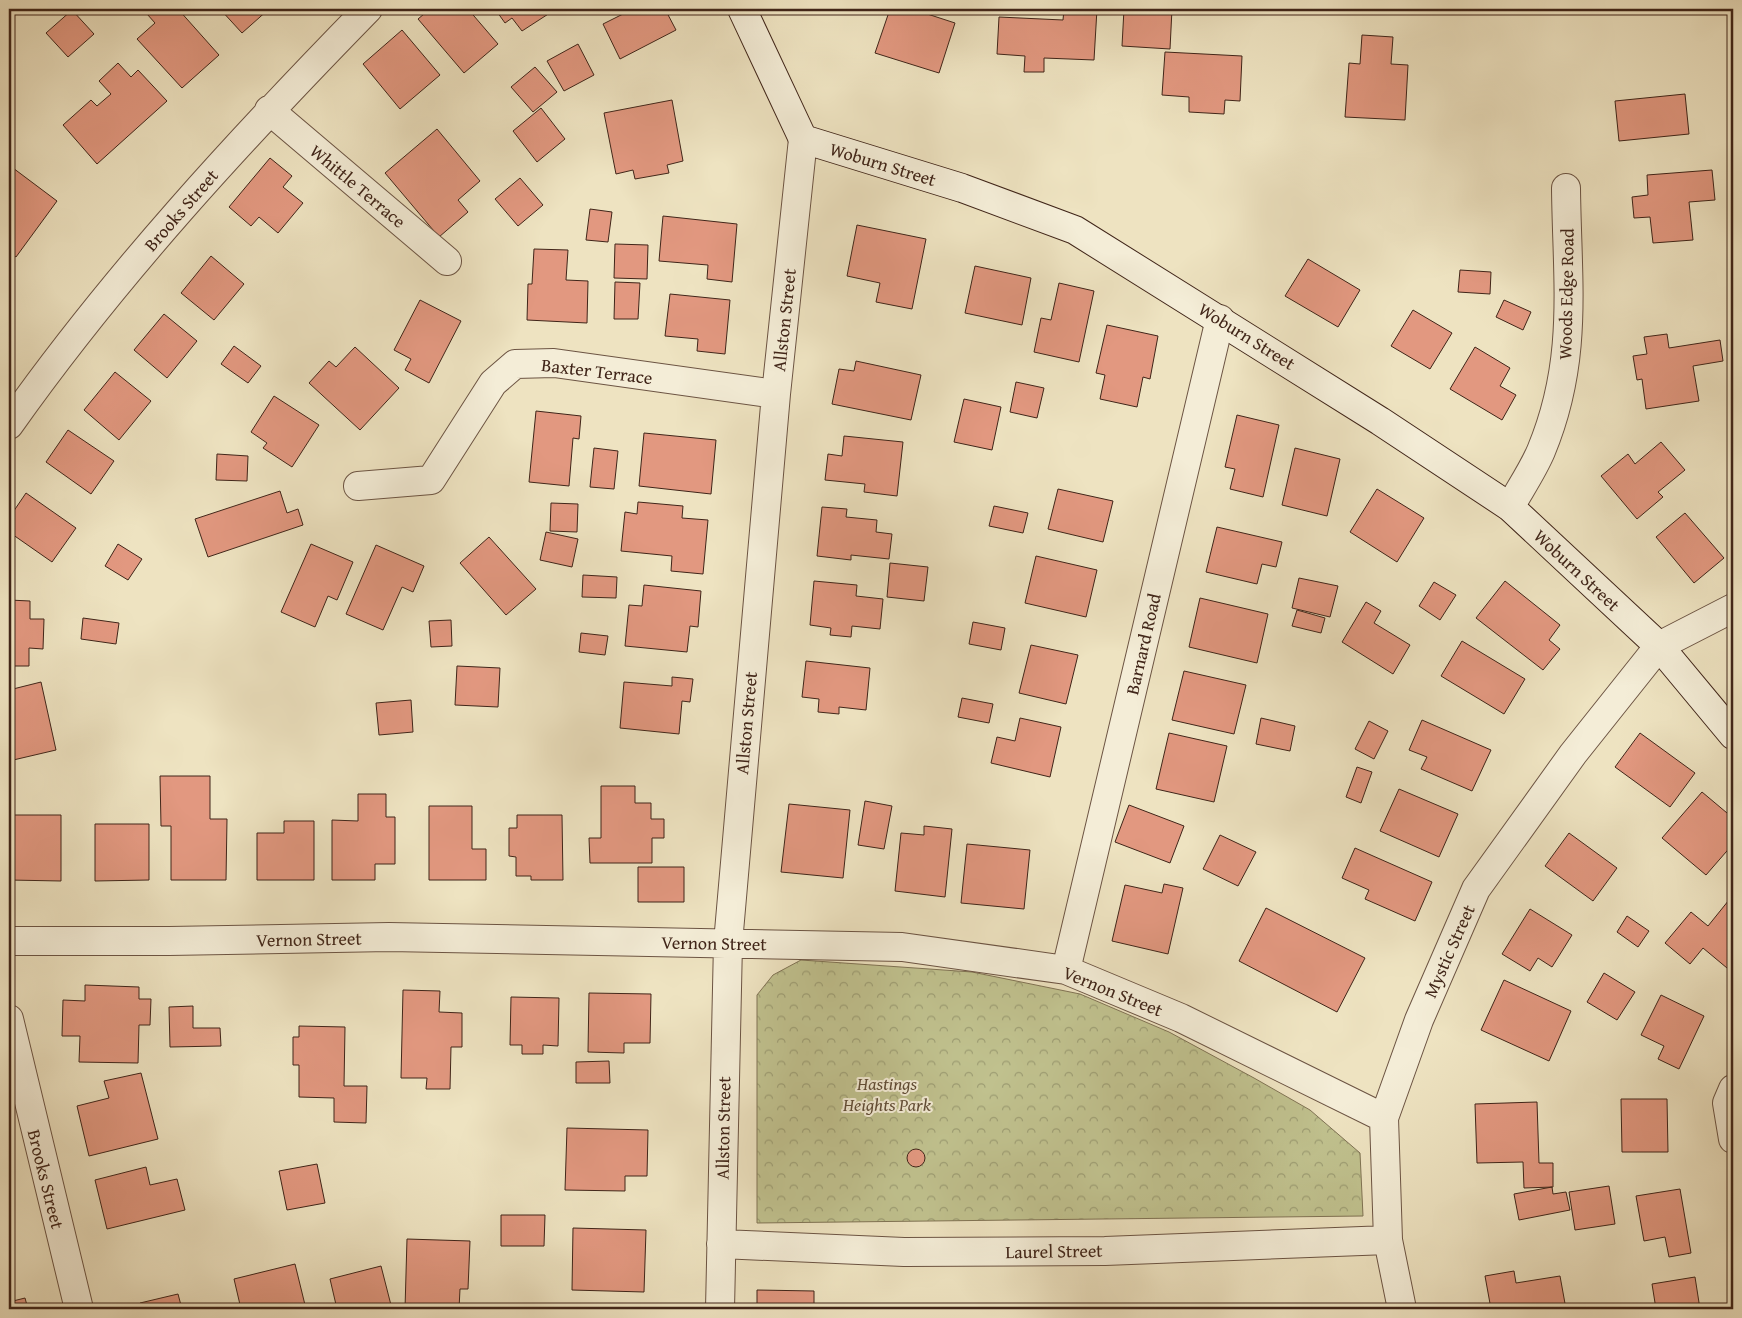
<svg xmlns="http://www.w3.org/2000/svg" width="1742" height="1318" font-family="'Gentium Book Plus',serif">
<style>
.forest{fill:url(#forest-crowns);stroke:#807354}
.building{fill:#e29880;stroke:#402519}
.lines{fill:none;stroke-linecap:round;stroke-linejoin:round}
.street-casing{stroke:#6c5443;stroke-width:30}
.secondary-casing{stroke:#402519;stroke-width:30}
.street{stroke:#f4edd7;stroke-width:28}
.secondary{stroke:#f4edd7;stroke-width:28}
.labels{text-anchor:middle;dominant-baseline:central;stroke-width:4;stroke-linejoin:round;paint-order:stroke}
.street-label{font-size:18px;fill:#402519;stroke:#f4edd7}
.park-label{font-size:18px;font-style:italic;fill:#604c36;stroke:#f4edd7}
</style>
<defs>
<pattern id="forest-crowns" width="20" height="18" patternUnits="userSpaceOnUse" patternTransform="scale(1.25)"><rect width="20" height="18" fill="#c0c18e"/><path d="M2 6a3 3 0 1 1 6 0M12 15a3 3 0 1 1 6 0" fill="none" stroke="#9d9d73"/></pattern>
</defs>
<rect width="100%" height="100%" fill="#eee3c1"/>
<filter id="stains"><feTurbulence type="fractalNoise" baseFrequency=".004" numOctaves="4"/><feColorMatrix values="0 0 0 0 .2 0 0 0 0 .09 0 0 0 0 .02 0 0 0 .5 -.17"/></filter>
<radialGradient id="worn" r=".72"><stop offset=".6" stop-color="#630" stop-opacity="0"/><stop offset="1" stop-color="#630" stop-opacity=".3"/></radialGradient>
<!-- forest -->
<path class="forest" d="M801,960l171,12 108,22 89,38 85,46 56,32 50,43 3,63 -606,7v-228l16,-20z"/>
<!-- building -->
<path class="building" d="M152,9h26l41,46 -37,33 -45,-49 18,-16 -8,-9z
M220,9h49l-27,24z
M430,9h38l30,35 -34,29 -46,-54z
M495,9h61l-34,22 -10,-13 -7,5z
M633,9h32l11,21 -56,29 -17,-35z
M890,9h22l43,14 -16,50 -64,-20z
M1064,9h33l-3,51 -50,-2v14h-20l1,-16 -28,-2 2,-37 64,3z
M1124,9h48l-2,40 -48,-3z
M72,10l22,24 -26,23 -22,-24z
M402,30l38,45 -40,34 -37,-45z
M1362,35l31,2 -2,27 17,1 -3,55 -60,-3 4,-54 11,1z
M578,44l16,31 -30,16 -17,-30z
M1165,52l77,4 -2,45 -15,-1 -1,14 -35,-2v-15l-27,-2z
M118,63l13,14 7,-7 29,31 -70,63 -34,-39 28,-25 6,6 14,-12 -12,-13z
M535,67l22,25 -24,20 -22,-25z
M1685,94l4,40 -70,7 -4,-40z
M672,100l11,61 -16,4 2,8 -34,6 -2,-9 -17,4 -12,-61z
M541,108l24,31 -28,23 -24,-31z
M437,129l43,52 -22,19 10,12 -29,25 -54,-64z
M1729,143h4v46z
M270,158l22,18 -9,11 20,16 -25,30 -19,-16 -8,9 -22,-19z
M9,165l48,36 -41,56 -7,-5z
M1712,170l3,30 -26,2 4,38 -40,3 -3,-26 -16,1 -2,-21 16,-2 -1,-20z
M520,178l23,27 -25,21 -23,-27z
M590,209l22,3 -4,30 -22,-2z
M663,216l74,8 -5,58 -25,-3 1,-14 -49,-4z
M857,225l69,14 -14,70 -36,-7 4,-19 -33,-7z
M615,244l33,1 -1,34 -33,-1z
M534,249l34,1 -2,30 22,1 -1,42 -60,-3 1,-36h4z
M211,256l33,28 -30,36 -33,-27z
M1308,259l52,31 -22,37 -53,-31z
M975,266l56,12 -9,47 -57,-12z
M1460,270l31,2 -1,22 -32,-2z
M615,282l25,1 -2,36h-24z
M1059,283l35,8 -15,71 -45,-10 7,-34 10,2z
M670,294l60,6 -5,54 -28,-3 1,-12 -33,-3z
M420,300l41,21 -32,62 -24,-13 6,-11 -17,-9z
M1504,300l27,12 -8,18 -27,-13z
M1413,310l39,23 -22,36 -39,-23z
M164,314l33,27 -30,37 -33,-28z
M1107,325l51,11 -8,43 -7,-2 -6,30 -37,-8 5,-24 -9,-2z
M1667,334l2,14 51,-8 3,21 -30,5 6,35 -53,8 -4,-30 -5,1 -4,-24 14,-2 -3,-17z
M234,346l27,20 -13,17 -27,-19z
M355,347l44,41 -39,42 -51,-47 20,-22 7,6z
M1475,347l35,21 -10,18 16,9 -14,25 -52,-31z
M856,361l65,14 -10,45 -79,-16 7,-35 15,2z
M115,372l36,29 -32,39 -35,-30z
M1016,382l28,6 -7,30 -27,-6z
M274,396l45,29 -27,42 -29,-19 4,-5 -16,-11z
M964,399l37,8 -9,43 -38,-8z
M536,411l45,5 -2,23 -6,-1 -4,48 -40,-4z
M1237,415l42,10 -16,72 -33,-8 5,-20 -10,-2z
M68,430l46,31 -23,33 -45,-32z
M644,433l72,7 -5,54 -72,-8z
M844,436l59,6 -6,54 -33,-4 1,-8 -40,-4 3,-26 14,2z
M1661,442l24,28 -27,22 5,5 -26,22 -36,-43 27,-22 7,10z
M594,448l24,3 -4,38 -24,-2z
M1295,448l45,11 -13,57 -45,-11z
M217,454l31,2 -1,25 -31,-1z
M1058,489l55,12 -10,41 -55,-13z
M1377,489l47,29 -27,44 -47,-30z
M280,491l7,22 11,-4 5,16 -95,32 -13,-38z
M26,493l50,35 -24,34 -43,-30v-14z
M638,502l45,4 -1,12 26,2 -5,54 -32,-3 1,-15 -51,-5 4,-39 12,2z
M551,503l27,1 -1,28 -27,-1z
M994,506l34,7 -5,20 -34,-7z
M822,507l25,2 -1,8 31,3 -1,12 16,2 -3,25 -38,-4v5l-34,-4z
M1685,513l39,45 -30,25 -38,-46z
M1217,527l65,15 -6,25 -14,-3 -5,20 -51,-12z
M546,532l32,7 -6,28 -32,-7z
M489,537l47,52 -30,26 -46,-52z
M118,544l24,15 -14,21 -23,-14z
M311,544l42,18 -16,38 -9,-4 -13,31 -34,-15z
M376,545l48,21 -11,26 -11,-5 -19,43 -37,-16z
M1036,556l61,14 -11,47 -61,-14z
M890,563l38,4 -4,34 -37,-4z
M583,575l34,2 -1,21 -34,-1z
M1299,578l39,8 -8,31 -38,-9z
M814,581l43,4 -1,11 27,3 -3,30 -28,-3 -1,11 -21,-2 1,-7 -21,-3z
M1505,581l55,44 -11,15 11,9 -17,21 -67,-52z
M1434,582l22,13 -16,25 -21,-14z
M644,585l57,6 -3,36 -8,-1 -3,26 -62,-6 4,-41 13,1z
M1200,598l68,16 -11,49 -68,-16z
M9,600l21,1v18h14l-1,30 -14,-1v18h-20z
M1366,602l15,9 -7,12 36,22 -17,29 -51,-32z
M1297,610l28,8 -4,15 -29,-7z
M83,618l36,5 -3,21 -35,-5z
M451,620l1,26 -21,1 -2,-26z
M973,622l32,6 -4,22 -32,-6z
M581,633l27,3 -3,19 -26,-3z
M1462,641l63,38 -21,35 -63,-38z
M1031,645l47,10 -12,49 -47,-11z
M806,661l64,7 -4,42 -27,-3v7l-21,-2 1,-13 -17,-2z
M457,666l43,2 -2,39 -43,-2z
M1184,671l62,14 -12,49 -62,-14z
M672,677l21,2 -3,23 -8,-1 -3,33 -59,-6 4,-46 48,4z
M41,682l15,68 -47,11v-71z
M962,698l31,6 -4,19 -31,-6z
M411,700l2,32 -34,3 -3,-32z
M1020,718l41,9 -11,50 -59,-14 6,-26 18,4z
M1261,718l34,8 -5,25 -34,-7z
M1422,720l69,30 -19,41 -51,-22 6,-12 -18,-7z
M1369,721l19,10 -14,28 -19,-10z
M1169,733l58,13 -13,56 -58,-13z
M1640,733l55,40 -25,34 -55,-40z
M1357,767l15,5 -11,31 -15,-6z
M160,776h50v43h17l-1,61h-55v-54h-10z
M601,786h34v17h16v16h13v19h-12v25h-62l-1,-25h12z
M1399,789l59,25 -19,43 -59,-26z
M1702,792l31,26v26l-27,31 -44,-37z
M358,794h28v23h9v47h-20v16h-43v-60l26,1z
M865,801l27,5 -8,43 -26,-4z
M789,804l61,6 -7,68 -62,-6z
M1129,805l55,21 -14,37 -55,-21z
M429,806h43v43h14v31h-57z
M9,815h52v66l-52,-1z
M517,815h45l1,65h-32v-4h-15v-19l-7,-1v-28h8z
M284,821h30v59h-57v-47h27z
M95,824h54v56l-54,1z
M924,826l28,3 -7,68 -50,-6 6,-58 23,2z
M1569,833l48,35 -24,33 -48,-35z
M1220,835l36,17 -18,34 -35,-17z
M967,844l63,6 -6,59 -63,-6z
M1355,848l77,34 -17,39 -50,-22 4,-9 -27,-12z
M638,867h46v35h-46z
M1164,884l19,4 -15,66 -56,-13 13,-56 37,8z
M1733,895v78l-30,-25 -13,16 -25,-21 26,-31 17,14z
M1266,908l99,50 -28,54 -98,-51z
M1530,909l42,26 -20,32 -14,-9 -8,13 -28,-17z
M1627,916l22,15 -11,16 -21,-15z
M1604,973l31,19 -18,28 -30,-18z
M1504,980l67,31 -22,50 -68,-31z
M85,985l54,2v12h12l-1,26h-11l-1,38 -59,-1 1,-26h-18l1,-36 22,1z
M403,990l37,1 -1,21 23,1v34h-11l-1,42h-24l1,-11h-26z
M589,993l62,1 -1,49h-26v10l-36,-1z
M1661,995l43,21 -25,53 -21,-10 6,-13 -23,-11z
M511,997l48,1 -1,48 -15,-1v9h-21v-9h-12z
M193,1006v22h27l1,18 -51,1 -1,-40z
M299,1026l46,1 -1,59h23l-1,37 -32,-1v-24l-35,-1v-32h-6v-28h6z
M609,1061l1,22h-34v-21z
M141,1073l17,66 -69,17 -12,-50 32,-8 -5,-17z
M1621,1099h46l1,53h-46z
M1537,1102l2,61h14v24l-29,1 -1,-26 -46,1 -2,-59z
M567,1128l81,2 -1,46h-22v15l-60,-1z
M907 1158a9 9 0 1 1 18 0a9 9 0 1 1-18 0Z
M317,1164l8,39 -38,7 -8,-39z
M146,1167l4,18 27,-6 8,31 -78,19 -12,-49z
M1609,1186l6,38 -40,6 -6,-38z
M1552,1187l1,7 13,-2 4,18 -51,10 -5,-26z
M1680,1189l11,64 -22,4 -4,-20 -21,4 -8,-45z
M501,1215h44l-1,31h-43z
M573,1228l73,2 -2,62 -72,-2z
M407,1239l63,2 -2,48h-8l-1,20h-54z
M295,1264l11,45h-65l-7,-30z
M381,1266l11,43h-55l-7,-30z
M1514,1271l2,12 44,-7 6,33h-75l-6,-33z
M1695,1277l5,32h-44l-4,-25z
M757,1290l57,1v18h-57z
M178,1294l4,15h-40l-2,-6z
M25,1298l3,11h-19v-7z
M1133,1304v5h-41v-4z
M1239,1305h52v4h-52z"/>
<g class="lines">
<!-- street casing -->
<g class="street-casing">
<path id="street" d="M269,110l178,151
M9,425c106,-150 231,-285 359,-416
M358,486l73,-6 62,-97 22,-19 39,-1 222,31
M1510,507c10,-18 23,-37 31,-56 38,-91 26,-168 25,-263
M9,941h160l220,-4 513,10 164,23 115,48 203,100
M1066,970l154,-651
M9,1019l70,290
M1733,1089l-6,14 6,36
M721,1244l183,8 201,-1 283,-11
M720,1309l8,-366 48,-549 27,-255
M1402,1309l-14,-69 -4,-122 35,-98 57,-131 97,-135 86,-108 74,-38"/>
</g>
<!-- secondary casing -->
<g class="secondary-casing">
<path id="secondary" d="M742,9l61,130 159,49 113,42 305,191 130,86 149,139 74,89"/>
</g>
<!-- street -->
<use href="#street" class="street"/>
<!-- secondary -->
<use href="#secondary" class="secondary"/>
</g>
<g class="labels">
<!-- street labels -->
<g class="street-label">
<text transform="translate(883 164) rotate(17)">Woburn Street</text>
<text transform="translate(358 186) rotate(40)">Whittle Terrace</text>
<text transform="translate(181 210) rotate(-49)">Brooks Street</text>
<text transform="translate(1566 294) rotate(-89)">Woods Edge Road</text>
<text transform="translate(784 320) rotate(-84)">Allston Street</text>
<text transform="translate(1247 336) rotate(32)">Woburn Street</text>
<text transform="translate(597 371) rotate(7)">Baxter Terrace</text>
<text transform="translate(1577 570) rotate(43)">Woburn Street</text>
<text transform="translate(1143 644) rotate(-77)">Barnard Road</text>
<text transform="translate(746 723) rotate(-85)">Allston Street</text>
<text transform="translate(309 939) rotate(-1)">Vernon Street</text>
<text transform="translate(714 943) rotate(1)">Vernon Street</text>
<text transform="translate(1449 951) rotate(-66)">Mystic Street</text>
<text transform="translate(1113 991) rotate(22)">Vernon Street</text>
<text transform="translate(723 1128) rotate(-89)">Allston Street</text>
<text transform="translate(46 1179) rotate(76)">Brooks Street</text>
<text transform="translate(1054 1251) rotate(-1)">Laurel Street</text>
</g>
<!-- park labels -->
<g class="park-label">
<text x="887" y="1083">Hastings<tspan x="887" dy="21">Heights Park</tspan></text>
</g>
</g>
<!-- margin -->
<rect width="1742" height="1318" fill="none" stroke="#eee3c1" stroke-width="30"/>
<rect x="10" y="10" width="1722" height="1298" fill="none" stroke="#402519" stroke-width="2.5"/>
<rect x="15" y="15" width="1712" height="1288" fill="none" stroke="#402519"/>
<rect width="100%" height="100%" filter="url(#stains)"/>
<rect width="100%" height="100%" fill="url(#worn)"/>
</svg>
